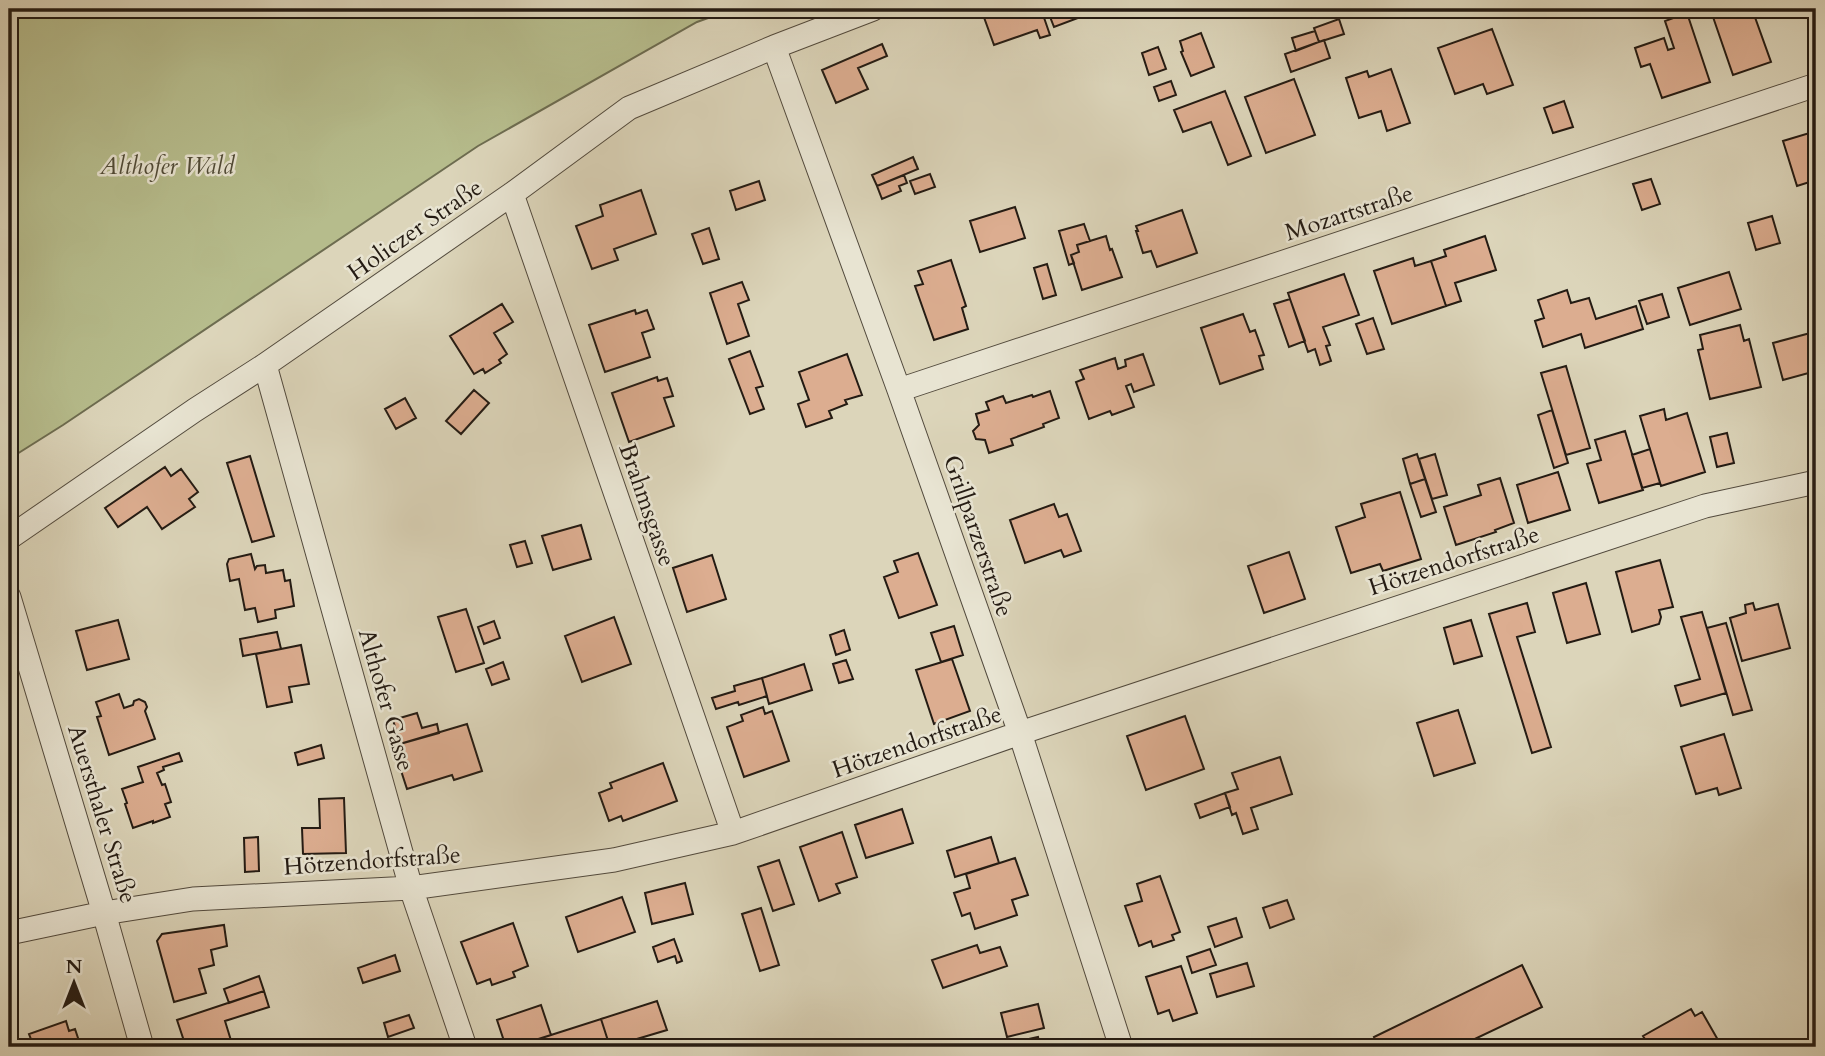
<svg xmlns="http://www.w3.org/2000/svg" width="1825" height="1056" font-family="Cardo,serif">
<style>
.green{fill:#b6bc8c;stroke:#6d6c50;stroke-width:2}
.building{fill:#dcad90;stroke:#241b13;stroke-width:2}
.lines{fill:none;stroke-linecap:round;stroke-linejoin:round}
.minor-casing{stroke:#524a3d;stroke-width:25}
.minor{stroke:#e8e4d2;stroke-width:23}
.labels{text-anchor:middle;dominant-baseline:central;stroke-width:5;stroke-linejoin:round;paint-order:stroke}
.park-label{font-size:24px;font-style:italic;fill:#504b37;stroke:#e8e4d2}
.street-label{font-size:24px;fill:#241b13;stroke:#e8e4d2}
</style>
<rect width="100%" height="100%" fill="#dcd5ba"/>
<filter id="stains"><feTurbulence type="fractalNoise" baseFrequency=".00286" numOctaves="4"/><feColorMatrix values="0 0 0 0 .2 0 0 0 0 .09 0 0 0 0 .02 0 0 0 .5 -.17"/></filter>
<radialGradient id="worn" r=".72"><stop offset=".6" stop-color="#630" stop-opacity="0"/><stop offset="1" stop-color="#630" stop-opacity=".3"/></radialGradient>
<!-- green -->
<path class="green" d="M9,9h724l-36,13 -219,124 -415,279 -54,34z"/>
<!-- building -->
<path class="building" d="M981,9h60l9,26 -10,3 -3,-8 -43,15z
M1047,9h52v1l-45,17z
M1739,9h13l19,53 -38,13 -20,-58z
M1687,13l23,69 -48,16 -12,-34 -9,3 -6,-19 29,-10 4,12 6,-2 -9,-27z
M1339,19l5,15 -25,8 -5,-14z
M1492,29l21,56 -26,9 -4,-10 -28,10 -17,-46z
M1315,31l4,11 -23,9 -4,-13z
M1201,33l13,34 -23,9 -10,-24 2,-1 -3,-10z
M1324,40l6,18 -39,14 -6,-18z
M882,44l5,12 -29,12 10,21 -32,14 -14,-33z
M1158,47l8,22 -17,6 -7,-22z
M1391,69l19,54 -23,8 -6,-20 -22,7 -13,-40 21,-7 2,6z
M1294,79l21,56 -49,18 -21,-56z
M1171,81l5,14 -17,6 -5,-14z
M1225,91l26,65 -23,9 -17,-43 -28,10 -9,-22z
M1564,101l9,26 -20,6 -9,-25z
M1816,131v49l-19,6 -14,-45z
M913,157l5,12 -41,17 -5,-11z
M930,174l5,13 -20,7 -5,-13z
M904,175l3,8 -8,3 2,5 -19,8 -5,-13z
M1651,179l9,25 -18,6 -9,-26z
M759,181l6,19 -29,10 -6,-19z
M641,190l15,44 -42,15 4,11 -26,9 -16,-43 27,-10 -3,-11z
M1015,207l10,31 -45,14 -10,-31z
M1182,210l15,43 -40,14 -6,-16 -8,2 -7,-22h2l-2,-5z
M1772,216l8,27 -24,7 -8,-27z
M1084,224l6,17 -13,4 2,7 -8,3 3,8 -5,2 -10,-34z
M709,228l10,31 -16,5 -11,-30z
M1106,236l4,14 2,-1 10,28 -40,13 -11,-35 8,-3 -2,-7z
M1485,236l11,34 -41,13 6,18 -15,5 -15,-45 15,-5 -2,-6z
M1413,258l2,8 16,-5 15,45 -54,18 -18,-53z
M951,260l15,46 -4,2 6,21 -34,11 -19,-54 8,-2 -5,-13z
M1047,264l9,31 -13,4 -9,-31z
M1729,272l12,37 -51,16 -12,-37z
M1344,274l15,41 -36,12 7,18 -4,1 5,15 -11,4 -5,-16 -7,3 -20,-59z
M742,282l7,18 -11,4 11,32 -22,8 -17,-51z
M1567,290l4,13 18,-5 7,21 40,-13 7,23 -58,19 -4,-14 -38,13 -8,-26 9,-3 -6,-18z
M1662,294l7,23 -22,7 -8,-23z
M1290,299l15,42 -16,6 -15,-43z
M502,304l11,18 -19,11 13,21 -8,6 2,3 -16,10 -2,-4 -9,5 -24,-38z
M635,310l1,4 11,-4 7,19 -12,4 8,24 -45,15 -16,-47z
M1243,314l7,18 5,-2 9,25 -5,1 4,13 -43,15 -19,-56z
M1373,318l11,31 -17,5 -11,-30z
M1740,325l4,16 5,-2 12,48 -51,12 -12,-49 5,-1 -3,-14z
M1814,332l2,9v30l-33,9 -10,-37z
M750,351l13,35 -7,2 8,21 -14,5 -21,-55z
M847,354l15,41 -17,5 2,4 -18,7 3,7 -26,9 -8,-23 11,-4 -10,-28z
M1143,354l11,31 -20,7 -3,-8 -5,2 8,21 -22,8 -2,-4 -21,8 -13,-37 8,-3 -4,-9 35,-12 3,11 8,-3 -1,-6z
M1566,366l24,82 -24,7 -25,-82z
M657,377l1,4 9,-3 6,18 -9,2 10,28 -45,16 -17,-49z
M474,390l15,13 -28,31 -15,-13z
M1050,391l9,27 -16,6 1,3 -33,12 2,6 -24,8 -4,-13 -9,-1 -3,-8 6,-6 -3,-11 13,-4 -3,-8 17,-6 3,7 26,-8 1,2z
M405,398l11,20 -20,11 -11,-20z
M1664,409l2,11 21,-7 18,59 -44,14 -21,-70z
M1552,410l16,53 -14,5 -16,-53z
M1625,431l18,59 -44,13 -12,-39 14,-4 -6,-20z
M1727,433l7,30 -17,4 -7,-30z
M1650,449l10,34 -18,5 -10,-33z
M1417,454l8,25 -15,5 -7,-25z
M1435,454l12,41 -15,4 -13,-40z
M250,456l24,80 -22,6 -25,-79z
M165,467l6,9 10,-7 17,23 -9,7 6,8 -33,22 -15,-22 -29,20 -13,-19z
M1558,472l12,38 -42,13 -11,-38z
M1500,478l14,45 -19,7 1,2 -40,13 -12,-38 37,-12 -3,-10z
M1425,479l11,33 -15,5 -11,-33z
M1400,492l21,67 -38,12 -3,-7 -29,9 -15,-46 29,-10 -4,-13z
M1054,504l5,13 8,-3 14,37 -17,6 -3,-7 -36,13 -15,-43z
M581,525l10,34 -38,11 -11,-34z
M525,541l7,22 -15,4 -7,-22z
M1289,552l16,47 -41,14 -16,-47z
M918,553l19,52 -38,13 -15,-41 14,-5 -4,-11z
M251,554l4,15 2,-3 8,-1 1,8 17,-3 2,11 5,-1 4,26 -19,4 1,8 -18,4 -3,-14 -10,2 -6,-31 -9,2 -3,-17 2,-5z
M712,555l14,44 -39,13 -14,-44z
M1660,560l13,47 -14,3 2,7 -2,7 -27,8 -16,-60z
M1586,583l14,51 -33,9 -14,-50z
M1527,603l8,29 -18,5 34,110 -19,6 -43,-139z
M1753,603l2,7 23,-6 12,44 -48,13 -12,-43 16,-5 -1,-8z
M466,609l18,54 -28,9 -18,-55z
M1702,612l24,81 -45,13 -6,-20 25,-7 -19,-62z
M614,617l17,47 -49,18 -17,-46z
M118,620l11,39 -42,11 -11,-39z
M1471,620l11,36 -28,8 -10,-36z
M494,621l6,17 -16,6 -6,-17z
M1726,623l26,87 -19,5 -26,-87z
M954,626l9,29 -22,7 -10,-29z
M844,630l6,20 -14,5 -6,-20z
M277,632l4,17 -38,7 -3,-17z
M301,645l8,39 -20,3 3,15 -25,5 -11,-53z
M952,659l18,52 -36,13 -18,-54z
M846,660l7,19 -14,4 -6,-19z
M503,662l6,17 -17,6 -6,-16z
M804,664l8,26 -43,14 -7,-26z
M762,678l5,18 -28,9 -1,-3 -22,7 -4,-11 23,-7 -1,-5z
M119,694l5,14 9,-3 1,-4 5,-2 6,3 2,5 -2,4 10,28 -46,16 -12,-38 4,-1 -5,-14z
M763,707l2,7 7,-3 17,50 -45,16 -17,-50 16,-6 -2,-6z
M1458,710l17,53 -41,13 -17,-53z
M417,713l5,15 15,-4 2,9 -39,11 -7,-24z
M1185,716l19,53 -58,21 -19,-54z
M467,724l15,47 -28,9 -2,-5 -45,14 -14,-43z
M1724,734l17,54 -22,7 -2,-7 -21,6 -15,-47z
M321,745l3,13 -26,7 -3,-12z
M179,753l3,8 -19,6 1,3 -7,3 5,12 3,-1 6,18 -6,2 5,13 -17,6v-2l-20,7 -8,-24 2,-1 -5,-14 21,-7 -5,-15z
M1280,757l12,37 -41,14 7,21 -15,5 -7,-21 -4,2 -7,-22 13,-4 -6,-16z
M663,763l14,38 -54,20 -2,-5 -12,5 -10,-28 13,-5 -2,-5z
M1225,793l5,14 -30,11 -5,-14z
M344,798l2,55 -43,1 -1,-26h18l-1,-29z
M902,809l11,34 -47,15 -11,-33z
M842,832l15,45 -21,7 4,9 -21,8 -19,-54z
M258,837l1,34 -14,1 -1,-34z
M991,837l8,26 -44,14 -8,-26z
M1015,858l13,37 -16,5 5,15 -42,14 -5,-16 -8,3 -8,-23 16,-5 -4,-14z
M779,860l15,44 -21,7 -15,-44z
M1160,876l20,56 -8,3 2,5 -21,7 -2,-6 -12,5 -14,-40 17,-5 -5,-17z
M685,883l8,31 -41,10 -7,-31z
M622,897l13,35 -57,20 -12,-35z
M1287,900l7,19 -24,9 -7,-20z
M761,908l18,57 -19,6 -18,-57z
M1236,918l6,19 -27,10 -7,-20z
M513,923l15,43 -15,6 2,5 -23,8 -2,-6 -13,5 -16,-42z
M224,925l3,21 -16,4 3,15 -15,4 7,24 -32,9 -17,-61 5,-7z
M674,939l8,22 -5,2 -2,-7 -17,6 -5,-15z
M977,945l3,8 20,-6 7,19 -64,22 -11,-28z
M1210,949l6,16 -24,8 -5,-16z
M395,955l5,16 -37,12 -5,-15z
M1247,963l7,23 -37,11 -7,-23z
M1522,965l20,42 -84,40h-79l-5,-10z
M1181,966l16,47 -24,8 -4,-11 -11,4 -12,-37z
M259,976l5,15 -35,12 -5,-14z
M264,991l5,16 -44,14 8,26h-47l-9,-27z
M657,1001l10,29 -57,17 -9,-28z
M1038,1004l6,24 -37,9 -6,-24z
M541,1005l10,30 -38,12h-7l-9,-27z
M1691,1009l4,7 7,-4 20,35h-72l-7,-11z
M409,1015l5,13 -26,9 -4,-14z
M601,1019l9,28h-97l38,-12z
M66,1021l3,10 6,-2 6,18h-47l-5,-13z
M1038,1037l2,10h-38v-2z"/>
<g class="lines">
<!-- minor casing -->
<g class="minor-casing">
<path id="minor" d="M774,47l125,343 121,343 101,314
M512,194l221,639
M265,365l146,523 54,159
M899,390l917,-305
M9,538l186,-128 70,-45 247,-171 117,-86 145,-61 99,-38
M9,597l95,316 38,134
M9,933l95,-20 89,-14 218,-11 203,-28 119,-27 287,-100 685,-227 111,-24"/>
</g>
<!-- minor -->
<use href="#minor" class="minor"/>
</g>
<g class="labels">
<!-- park labels -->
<g class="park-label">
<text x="167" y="166">Althofer Wald</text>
</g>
<!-- street labels -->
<g class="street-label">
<text transform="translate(1349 213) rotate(-18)">Mozartstraße</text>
<text transform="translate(415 230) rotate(-35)">Holiczer Straße</text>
<text transform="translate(647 505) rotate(71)">Brahmsgasse</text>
<text transform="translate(978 536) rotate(71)">Grillparzerstraße</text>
<text transform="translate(1454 561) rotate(-18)">Hötzendorfstraße</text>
<text transform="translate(386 700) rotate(74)">Althofer Gasse</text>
<text transform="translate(917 742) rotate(-19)">Hötzendorfstraße</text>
<text transform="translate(102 814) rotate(73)">Auersthaler Straße</text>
<text transform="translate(372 861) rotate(-4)">Hötzendorfstraße</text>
</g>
</g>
<!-- margin -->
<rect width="1825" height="1056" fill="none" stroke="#dcd5ba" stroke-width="35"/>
<rect x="10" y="10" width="1804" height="1035" fill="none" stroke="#241b13" stroke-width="3.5"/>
<rect x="18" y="18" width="1790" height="1021" fill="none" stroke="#241b13" stroke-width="2"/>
<!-- north arrow -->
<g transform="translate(74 983)" stroke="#e8e4d2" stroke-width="5" paint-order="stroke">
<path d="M0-5L12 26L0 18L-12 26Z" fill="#241b13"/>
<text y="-10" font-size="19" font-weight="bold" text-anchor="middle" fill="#241b13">N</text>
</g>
<rect width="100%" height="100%" filter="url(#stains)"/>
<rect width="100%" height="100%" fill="url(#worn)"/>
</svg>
